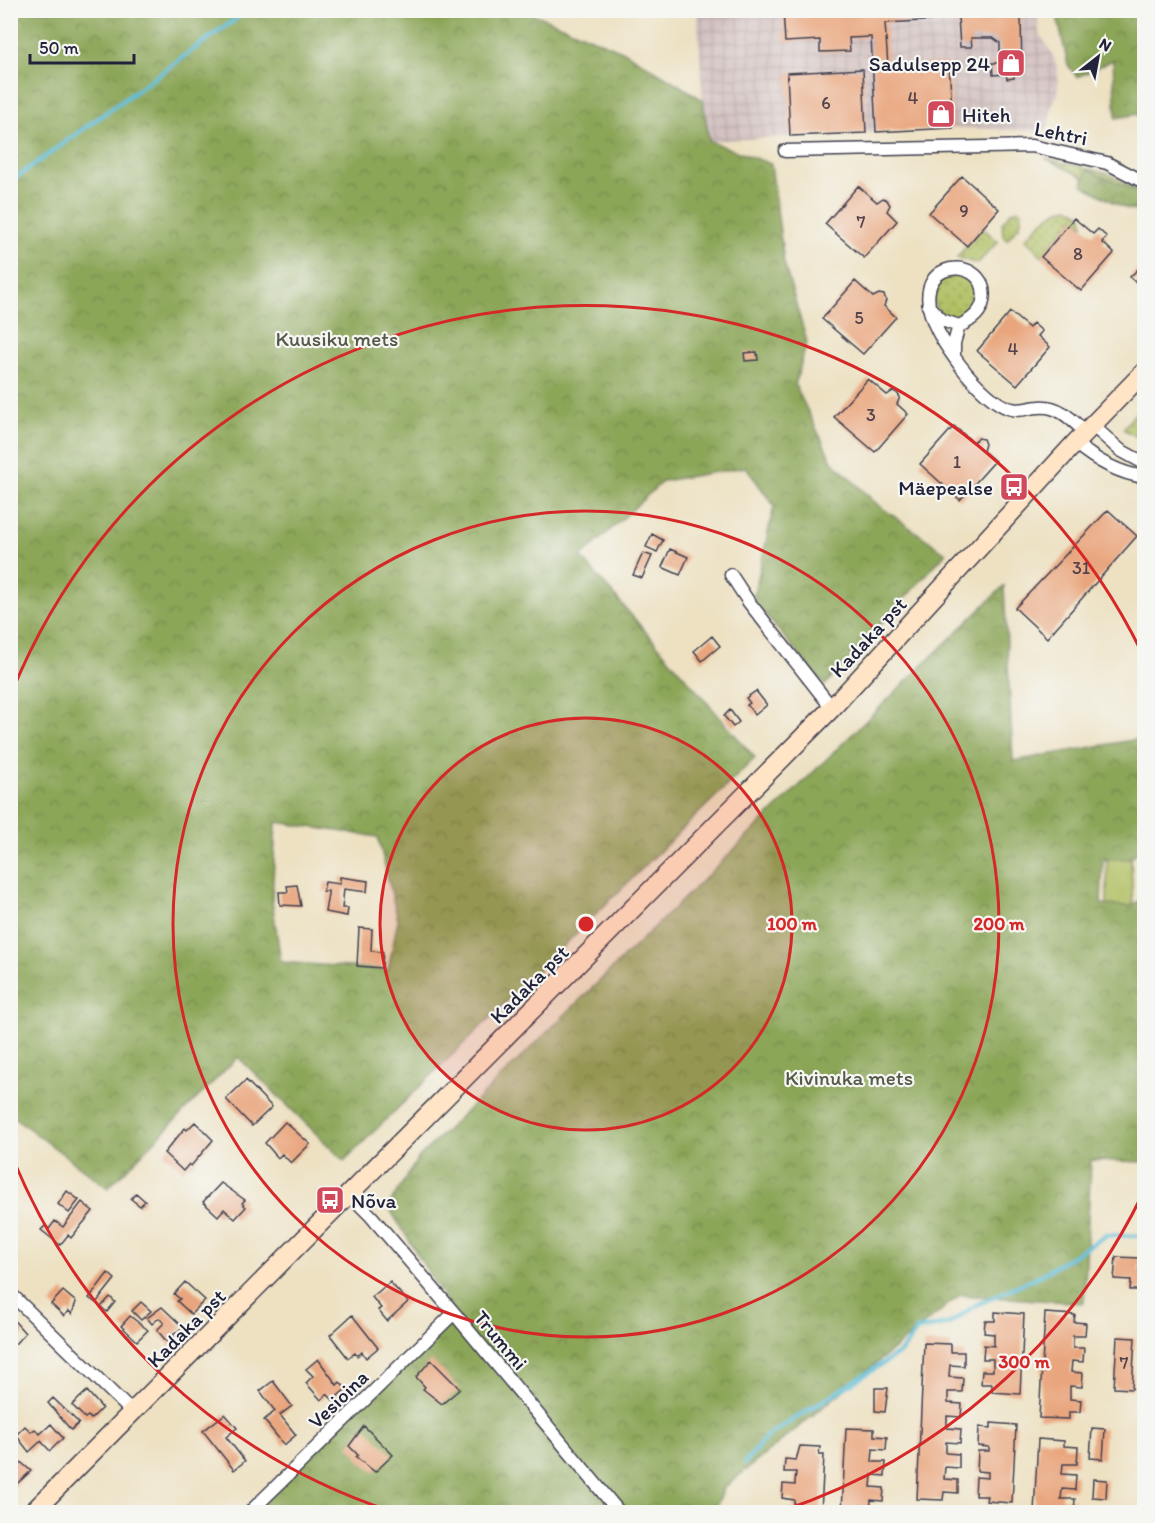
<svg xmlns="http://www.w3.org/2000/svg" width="1155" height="1523" font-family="Itim,sans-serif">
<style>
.industrial{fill:url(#industrial-grid)}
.grass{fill:url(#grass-dots);stroke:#69704e;stroke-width:1.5}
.forest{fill:url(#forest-crowns);stroke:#57644a;stroke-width:1.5;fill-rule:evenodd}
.pitch{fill:#b0bf62;stroke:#69704e;stroke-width:1.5}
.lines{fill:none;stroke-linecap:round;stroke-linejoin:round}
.stream{stroke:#58bbd6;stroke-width:4.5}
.building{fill:#e9a57d}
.minor-casing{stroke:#403f4f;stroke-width:15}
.secondary-casing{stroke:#403f4f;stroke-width:21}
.minor{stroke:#fff;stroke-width:12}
.secondary{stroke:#ffe4c6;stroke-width:18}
.ring{fill:none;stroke:#d62828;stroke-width:3}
.labels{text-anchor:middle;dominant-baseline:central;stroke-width:4.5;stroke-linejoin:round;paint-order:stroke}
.number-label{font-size:18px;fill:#54434c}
.poi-label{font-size:21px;fill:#22223b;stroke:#f6f6f2;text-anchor:end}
.street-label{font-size:21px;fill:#22223b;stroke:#f6f6f2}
.park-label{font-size:21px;fill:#545949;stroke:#f6f6f2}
.centre{fill:#d62828;stroke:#f6f6f2;stroke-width:3}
.ring-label{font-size:18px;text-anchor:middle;font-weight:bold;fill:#d62828;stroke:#f6f6f2;stroke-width:4.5;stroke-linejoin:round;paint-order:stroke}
</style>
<defs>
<pattern id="industrial-grid" width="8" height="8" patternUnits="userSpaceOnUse" patternTransform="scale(1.5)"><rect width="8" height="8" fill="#d1bfbe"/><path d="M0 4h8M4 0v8" fill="none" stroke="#b3a4a4"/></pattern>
<pattern id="grass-dots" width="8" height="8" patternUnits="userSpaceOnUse" patternTransform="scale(1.5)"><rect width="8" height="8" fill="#b0bf62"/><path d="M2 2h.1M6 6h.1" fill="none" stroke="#8f9b52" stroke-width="1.8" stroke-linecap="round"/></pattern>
<pattern id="forest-crowns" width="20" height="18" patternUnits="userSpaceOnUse" patternTransform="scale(1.5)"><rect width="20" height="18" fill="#8ca658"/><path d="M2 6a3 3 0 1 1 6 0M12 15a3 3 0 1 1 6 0" fill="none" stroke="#72874a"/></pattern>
</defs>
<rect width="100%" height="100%" fill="#f6f6f2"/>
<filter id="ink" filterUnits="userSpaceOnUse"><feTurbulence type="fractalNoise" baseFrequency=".0167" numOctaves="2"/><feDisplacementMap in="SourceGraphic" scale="12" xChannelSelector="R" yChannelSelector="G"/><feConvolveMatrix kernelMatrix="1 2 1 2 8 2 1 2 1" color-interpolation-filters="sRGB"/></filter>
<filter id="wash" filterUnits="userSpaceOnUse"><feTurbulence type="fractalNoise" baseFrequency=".008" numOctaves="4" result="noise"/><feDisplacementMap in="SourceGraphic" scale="24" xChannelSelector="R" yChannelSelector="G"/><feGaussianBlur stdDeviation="1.35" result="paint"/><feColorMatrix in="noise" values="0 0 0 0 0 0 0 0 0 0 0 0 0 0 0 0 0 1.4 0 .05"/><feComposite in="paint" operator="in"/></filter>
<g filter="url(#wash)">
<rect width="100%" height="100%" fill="#ede1c2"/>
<!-- industrial -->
<path class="industrial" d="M697,11h340l2,21 15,25 4,16v21l-7,13 -2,16 -5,8 -91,-3 -244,13 -6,-41z"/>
<!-- grass -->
<path class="grass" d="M1045,158l63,16 36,19v4l-53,-16z
M1068,207l14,7 1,11 -9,-7 -32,38 -17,-17c11,-12 26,-28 43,-32z
M1018,209l4,3 -2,13 -13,15 -4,-4 -1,-13 10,-12z
M983,228l15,14 -21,22 -20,-7z
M933 296a22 22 0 1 1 44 0a22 22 0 1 1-44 0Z
M1144,402v39l-21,-12z"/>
<!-- forest -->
<path class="forest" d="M10,11h517l100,42 76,47 6,41 62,23 13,99 23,79 -12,43 37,76 46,44 68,48 -121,132 -72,-85 21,-94 -28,-39 -83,14 -82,76 174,201 -411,403 -106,-104 -130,131 -97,-73zM276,822l102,15 20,83 -10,50 -107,-8 -9,-62z
M1056,11h88v129l-6,-26 -22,4 -3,-58 -36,17 -9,-12z
M1087,170l52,22 5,17c-15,8 -45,-17 -62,-24z
M1004,586l9,175 131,-23v105l-13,16 -28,1 -2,44 31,2 12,-10v266l-53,-2 -7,143 -124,-8 -236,193 -10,24h-464l203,-199 -65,-107 31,-49z"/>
<!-- pitch -->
<path class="pitch" d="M1107,859h24l2,47 -26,-1z"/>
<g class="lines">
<!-- stream -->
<path class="stream" d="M10,182l238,-172
M745,1463l22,-27 134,-84 16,-22 32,-6 27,-19 65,-30 66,-40 37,1"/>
</g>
<g id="blocks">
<!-- building -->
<path class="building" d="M783,10h157v10l-55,3 3,43 61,-3 4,65 -77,4 -5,-95 -22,1 1,13 -30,1v-12l-35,2z
M1021,16l1,58 -8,1v3l-7,1 -1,-5 -13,1 -1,-12h8v-20l-7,-5h-22l1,9h-12l-2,-30z
M863,69l3,64 -76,3 -3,-63z
M962,176l37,33 -32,37 -38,-33z
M858,186l19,16 6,-4 4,2 3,5 -3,6 10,10 -33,37 -39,-34z
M1074,218l19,16 5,-5 9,8 -5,5 12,11 -33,38 -40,-34z
M1140,267l4,5 -9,10 -5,-5z
M855,281l18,16 6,-3 5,1 2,5 -2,6 12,11 -33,37 -41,-35z
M1010,312l19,16 4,-5 9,8 -4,5 12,11 -33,38 -40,-34z
M757,352l1,8 -13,1 -1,-8z
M868,379l19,16 6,-4 4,2 3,4 -3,7 11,10 -33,38 -41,-35z
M954,426l19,16 5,-4 5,1 2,5 -2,7 12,10 -35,39 -40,-36z
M1108,510l29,26 -90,102 -32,-30z
M652,534l11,6 -6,12 -11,-5z
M670,549l18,8 -8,18 -18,-8z
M643,553l9,3 -10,22 -9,-3z
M712,636l8,10 -18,15 -8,-10z
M756,691l11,14 -12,10 -8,-10 3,-2 -4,-5z
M730,710l9,12 -6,5 -9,-11z
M340,877l28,4 -1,11 -23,-3 -2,19h6l-1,8 -22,-4 3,-18v-3h-5l2,-9 15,2z
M297,885l4,21 -21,-1 -1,-13h9l-1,-6z
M359,928l13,1 -1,22 12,1 -1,16 -25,-2z
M246,1080l26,27 -20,19 -26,-27z
M195,1122l18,18 -22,26 -2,-2 -6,7 -19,-18 21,-25 2,2z
M285,1122l25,22 -19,19 -9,-9 -4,4 -13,-15z
M221,1183l24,17 -3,3 4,4 -11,12 -11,-10 -6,7 -15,-14z
M67,1191l12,9 -10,13 -11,-9z
M136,1193l9,8 -5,5 -9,-7z
M82,1202l11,9 -22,27 -3,-3 -8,10 -19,-15 4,-4 4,3 6,-8 8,6z
M1116,1257l24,1 -1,14h5l-2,18h-12l1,-10 -17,-1z
M108,1273l7,6 -19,24 -7,-5z
M185,1282l20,18 -14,14 -14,-13 3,-2 -6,-5z
M390,1282l18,20 -21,19 -9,-11 3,-2 -9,-11z
M63,1291l13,11 -4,12 -3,-3 -5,5 -13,-12z
M110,1297l5,5 -8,10 -6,-5z
M141,1302l10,9 -10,9 -9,-9z
M162,1307l21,20 -10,8 5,7 -6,6 -15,-18 7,-7 -5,-5 -7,6 -5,-6z
M995,1312l29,2 -4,80 -28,-2v-8h-11l1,-13h11v-12h-10l1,-14 10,1v-12l-10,-1 1,-12h10z
M1045,1313l30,2 -1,7 12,1 -1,13h-12v12h11l-1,14 -11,-1 -1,11 12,1 -1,14 -12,-1v13l11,1 -1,12h-11v7l-30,-1z
M352,1315l26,33 -12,10 -4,-6 -5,4 -2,-3 -7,5 -18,-23z
M10,1316l15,17 -10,11 -5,-4z
M130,1316l18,14 -11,11 -16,-15z
M1117,1337l18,1 -3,51 -18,-1z
M924,1343l27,1v8h13v14l-14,-1 -1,10v2l14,1 -1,14h-14v11l14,1 -1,13 -14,-1v12l14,1 -1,14 -14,-1v11l13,1v14l-14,-1 -1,12 14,1v13l-14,-1 -1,8 -26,-1z
M318,1359l19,26 3,-3 6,7 -13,11 -6,-6 -6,6 -15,-17 7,-7 -7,-7z
M431,1360l29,29 -18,15 -19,-15 2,-2 -9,-10z
M273,1381l19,25 -12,9 16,20 -12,10 -20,-25 11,-9 -15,-20z
M875,1388h13l-3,24 -10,-1z
M87,1391l15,17 -11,11 -3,-3 -3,2 -13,-13z
M53,1398l26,25 -8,7 -23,-27z
M225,1414l12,14 -11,9 19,24 -11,9 -31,-39z
M991,1423l25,2 -4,78 -26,-2 1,-5h-12l1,-19 12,1v-6l-11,-1 1,-20h11v-4l-11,-1 1,-19 12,1z
M51,1424l12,14 -13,13 -9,-10 -12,11 -13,-17 9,-9 6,6 4,-3 5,5z
M364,1426l29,29 -18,17 -19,-15 2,-2 -9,-9z
M846,1428l28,1v7l13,1 -1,13 -13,-1 -1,13h14l-1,14 -13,-1 -1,12 13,1 -1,13 -12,-1 -1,12h-28z
M1092,1428l13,1 -2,30 -13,-1z
M1038,1439l26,2v5l14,1 -1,17h-14l-1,10 14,1 -1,15 -13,-1 -1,10h14l-1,13h-40z
M800,1446l20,1 -1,8h5l-3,57h-39v-3l12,1v-10l-12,-2 1,-14 12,1v-3l1,-10h-12l1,-13 11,1z
M16,1458l15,13 -21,19v-26z
M1093,1479l14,1 -1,18 -14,-1z"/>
</g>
</g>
<g filter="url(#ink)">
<use href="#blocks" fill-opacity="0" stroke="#403f4f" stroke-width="1.5"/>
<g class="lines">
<!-- minor casing -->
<g class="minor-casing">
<path id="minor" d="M785,151l247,-5 75,17 37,19
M928,306l14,14 17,6c11,-5 22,-12 24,-25 10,-53 -104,-46 -29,56v-14l5,-17
M954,357c11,16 38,48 58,52 10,3 17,-2 27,-2 20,-2 33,13 47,26
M1093,426l27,24 24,13
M1075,443c20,17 43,30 69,34
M731,575l17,26 84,107
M350,1195l21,21 83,97 165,199
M10,1293l123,120
M250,1512l204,-199"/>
</g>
<!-- secondary casing -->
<g class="secondary-casing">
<path id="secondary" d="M33,1512l799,-804 243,-265 69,-71"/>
</g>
<!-- minor -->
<use href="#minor" class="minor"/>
<!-- secondary -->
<use href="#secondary" class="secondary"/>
</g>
</g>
<!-- distance rings -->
<circle cx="586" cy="924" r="206" fill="#d62828" fill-opacity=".12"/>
<g class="ring">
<circle cx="586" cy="924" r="206"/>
<circle cx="586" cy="924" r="413"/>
<path d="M1142 1195A619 619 0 0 1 782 1511M390 1511A619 619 0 0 1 12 1156M12 692A619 619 0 0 1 1142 653"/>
</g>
<!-- icons -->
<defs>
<g id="shop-square" transform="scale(1.5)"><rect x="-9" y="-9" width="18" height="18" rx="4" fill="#d1495b" stroke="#f6f6f2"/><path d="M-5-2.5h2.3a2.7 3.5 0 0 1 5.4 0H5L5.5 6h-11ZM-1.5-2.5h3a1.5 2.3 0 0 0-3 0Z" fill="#fff"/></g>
<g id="bus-square" transform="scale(1.5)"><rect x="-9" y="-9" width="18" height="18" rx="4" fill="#d1495b" stroke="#f6f6f2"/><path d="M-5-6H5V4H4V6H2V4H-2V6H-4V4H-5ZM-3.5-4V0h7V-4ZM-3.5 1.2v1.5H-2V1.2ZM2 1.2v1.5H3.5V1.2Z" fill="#fff"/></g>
</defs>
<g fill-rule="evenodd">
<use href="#shop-square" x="1011" y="63"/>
<use href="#shop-square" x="941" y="114"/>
<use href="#bus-square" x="1014" y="487"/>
<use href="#bus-square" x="330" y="1200"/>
</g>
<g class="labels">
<!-- number labels -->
<g class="number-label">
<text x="913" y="98">4</text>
<text x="826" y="103">6</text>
<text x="964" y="211">9</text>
<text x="861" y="222">7</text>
<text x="1078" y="254">8</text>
<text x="859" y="318">5</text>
<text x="1013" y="349">4</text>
<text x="871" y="415">3</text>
<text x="957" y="462">1</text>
<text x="1081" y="568">31</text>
<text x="1124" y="1363">7</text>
</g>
<!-- poi labels -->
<g class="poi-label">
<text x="990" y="63">Sadulsepp 24</text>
<text x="962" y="114" text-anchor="start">Hiteh</text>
<text x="993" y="487">Mäepealse</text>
<text x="351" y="1200" text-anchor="start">Nõva</text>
</g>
<!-- street labels -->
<g class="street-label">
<text transform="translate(1061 133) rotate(11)">Lehtri</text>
<text transform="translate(868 637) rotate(-47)">Kadaka pst</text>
<text transform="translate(529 984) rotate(-45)">Kadaka pst</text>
<text transform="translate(186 1328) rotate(-45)">Kadaka pst</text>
<text transform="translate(501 1340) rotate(50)">Trummi</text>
<text transform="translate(338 1399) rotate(-44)">Vesioina</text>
</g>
<!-- park labels -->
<g class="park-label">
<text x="337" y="338">Kuusiku mets</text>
<text x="849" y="1077">Kivinuka mets</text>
</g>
</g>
<circle cx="586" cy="924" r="9" class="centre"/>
<g class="ring-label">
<text x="792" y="930">100 m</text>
<text x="999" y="930">200 m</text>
<text x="1024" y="1368">300 m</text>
</g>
<!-- margin -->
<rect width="1155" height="1523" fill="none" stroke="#f6f6f2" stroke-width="36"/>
<!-- north arrow -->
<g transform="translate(1098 57) rotate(31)" stroke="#f6f6f2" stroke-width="4.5" paint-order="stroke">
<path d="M0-4.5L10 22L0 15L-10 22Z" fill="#22223b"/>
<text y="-9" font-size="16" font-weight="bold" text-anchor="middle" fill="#22223b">N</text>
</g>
<!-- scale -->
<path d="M30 54v9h104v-9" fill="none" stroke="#22223b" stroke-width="3"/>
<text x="39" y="54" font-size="18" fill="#22223b" stroke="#f6f6f2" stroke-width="4.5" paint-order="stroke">50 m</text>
</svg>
